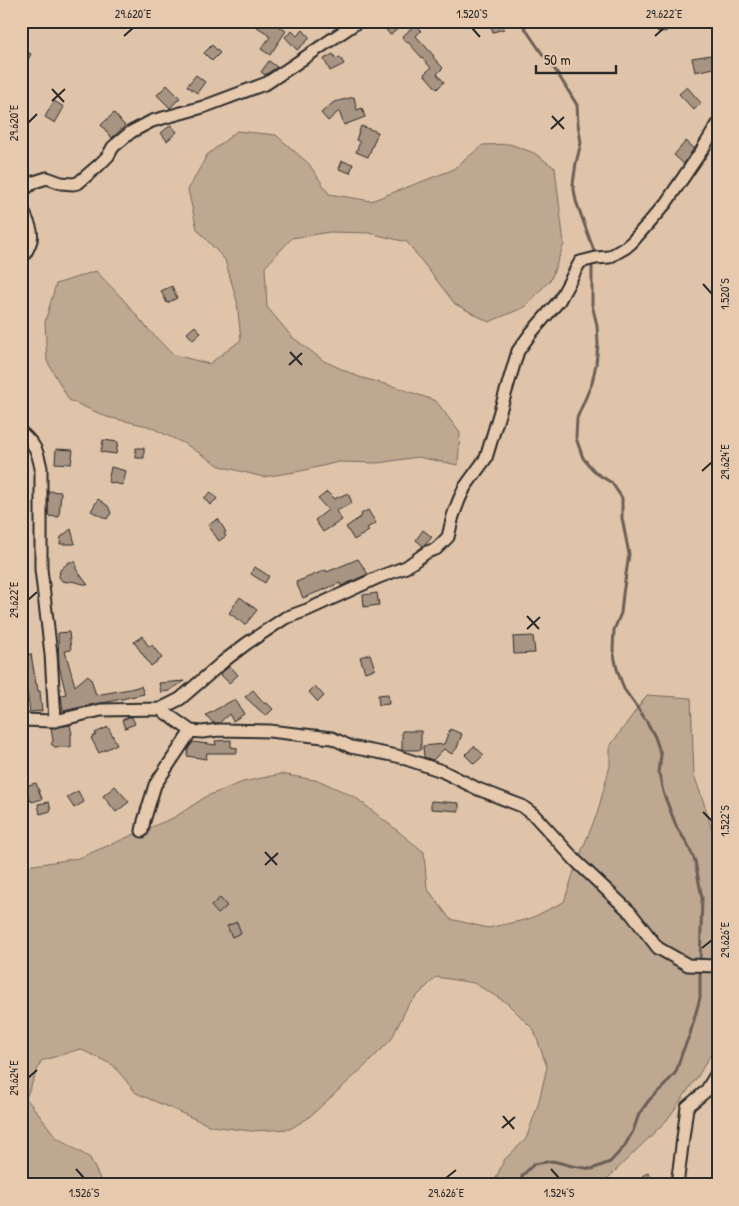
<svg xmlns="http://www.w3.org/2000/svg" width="739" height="1206" font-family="'Patrick Hand',sans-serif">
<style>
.green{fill:#bea892;stroke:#746a5e}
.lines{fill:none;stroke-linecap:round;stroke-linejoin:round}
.stream{stroke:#6a5f57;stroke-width:3}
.building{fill:#a79482;stroke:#2b2b2b}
.street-casing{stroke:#2b2b2b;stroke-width:15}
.street{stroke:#e7caae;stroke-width:11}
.ticks{fill:none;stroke:#2b2b2b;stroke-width:2}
.neatline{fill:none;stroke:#2b2b2b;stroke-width:2}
.ticks-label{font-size:12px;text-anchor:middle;fill:#2b2b2b}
</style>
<rect width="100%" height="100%" fill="#dfc4a9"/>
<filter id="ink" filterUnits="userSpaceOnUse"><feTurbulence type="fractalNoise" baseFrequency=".02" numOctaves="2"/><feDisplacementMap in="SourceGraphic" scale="10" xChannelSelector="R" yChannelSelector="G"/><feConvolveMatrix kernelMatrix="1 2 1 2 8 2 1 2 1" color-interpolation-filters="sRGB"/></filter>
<g filter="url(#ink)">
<!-- green -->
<path class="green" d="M237,131l39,4 33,29 20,30 42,7 81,-31 31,-25 27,-1 24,9 21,15 9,76 -13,35 -26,28 -36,15 -34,-18 -48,-62 -38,-9 -39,-1 -38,6 -27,29 2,40 25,30 32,24 35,16 40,11 37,13 24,32 -2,32 -40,-8 -40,6 -39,-1 -38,9 -38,6 -43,-11 -35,-22 -37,-18 -41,-9 -38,-17 -22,-39 -2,-39 11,-38 40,-13 26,27 25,30 25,26 37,10 32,-24 -4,-39 -12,-41 -28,-31 -9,-39 19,-35z
M647,695l44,3 3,77 13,37 11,43v187l-20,34 -31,44 -65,64 -109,1 11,-25 22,-21 12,-34 9,-38 -13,-37 -27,-27 -33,-20 -38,-6 -28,28 -17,35 -28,28 -55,50 -18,11 -39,2 -40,-5 -75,-33 -23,-28 -33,-16 -39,12 -15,37 30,39 34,21 13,27h-82v-318l58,-9 96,-41 32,-21 36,-14 38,-8 39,7 35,16 69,55 3,36 23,31 38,9 41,-9 35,-17 13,-40 20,-48 13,-48v-20z"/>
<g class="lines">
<!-- stream -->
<path class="stream" d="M520,21l23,34 13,16 21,34 1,19 3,19 -5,20 -3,21 3,17 18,50
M592,267v38l5,20 1,19 -2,20 -4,19 -15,35 -1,20 7,20 13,15 16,10 10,15v20l7,36 -6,40 -2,19 -7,17 -1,20 4,19 7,20 22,31 9,17 6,18 -2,19 4,18 14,36 10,15 8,18 7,37 -2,64
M521,1185l1,-9 12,-12 19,-3 19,5 20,3 18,-7 14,-15 9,-16 6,-17 11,-15 14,-13 12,-14 6,-19 8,-19 10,-36v-30"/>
</g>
<!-- building -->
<path class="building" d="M261,21h5l7,5 1,-3 12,8 -16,24 -9,-6 9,-12 -3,-2 1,-1 -11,-7z
M389,21h5l5,7 -9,7 -7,-10z
M489,21h12l3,8 -11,3z
M655,21h9l3,10 -9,2z
M415,25l6,6 -5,5 18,20 -1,1 10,11 -6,6 7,8 -7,7 -13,-15 7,-6 -23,-26 -1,1 -5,-6z
M303,30l7,8 -13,12 -12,-13 7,-6 5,5z
M212,45l8,8 -8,8 -8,-8z
M21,49l10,5 -10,18z
M333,54l3,5 4,-2 4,7 -14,7 -6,-12z
M711,55l3,13 -19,4 -3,-14z
M269,61l8,6 -12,8 -4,-3z
M196,75l9,7 -8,11 -10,-7z
M167,85l13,13 -10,10 -13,-13z
M687,87l14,16 -7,7 -15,-16z
M354,97l3,13 5,-2 3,9 -21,8 -5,-14 -11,10 -7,-8 13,-11z
M54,101l10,6 -9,16 -10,-6z
M114,113l11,13 -13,12 -11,-13z
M171,125l6,7 -10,9 -6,-8z
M361,126l17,6 -10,25 -12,-5 4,-10 -4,-2z
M686,141l8,7 -10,16 -10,-9z
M342,161l11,3 -3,9 -11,-4z
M172,286l5,12 -10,5 -6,-12z
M195,326l6,7 -8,7 -6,-7z
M103,440l15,2 -2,12 -15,-2z
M136,448h8v10h-8z
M56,449l17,1 -2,14 -16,-1z
M111,467l15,4 -3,14 -15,-3z
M48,491l13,1 -2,25 -11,-1z
M211,492l6,7 -7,6 -6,-7z
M327,492l7,7 14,-6 4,10 -16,8 6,9 -19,12 -8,-12 13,-10 -10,-11z
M98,499l10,7 3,7 -4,6 -16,-8z
M368,510l8,13 -9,5 2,3 -15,9 -8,-13 16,-11 -1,-2z
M218,519l8,13 -2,1 2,3 -7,5 -11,-16z
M71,529l4,15h-15l1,-7z
M423,530l9,7 -6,7 -3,2 -7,-6z
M358,559l10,15 -27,12 -1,-3 -37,15 -7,-16 30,-12 1,2z
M69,562h7v7l12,16 -17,-4 -3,1 -6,-1 -3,-4 1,-7z
M255,567l14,9 -4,7 -14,-9z
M377,593l2,12 -15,2 -1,-12z
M240,597l17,13 -12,15 -16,-12z
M69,632l2,18 -6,1 10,35 13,-11 3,4 5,16 34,-6 11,-3 3,8 -36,8 -9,1 -36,8 -2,-16 5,-1 -7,-28 -1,-33z
M142,636l7,11 3,-2 10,13 -11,8 -17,-24z
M533,636l2,17 -21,1 -1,-17z
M31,654l5,30h1l1,7h2l2,20 -12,1 -3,-20 -6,1v-38z
M370,654l5,15 -10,3 -5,-15z
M230,666l8,9 -9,8 -9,-9z
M185,681l-15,9v1l-9,1 -2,-9z
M315,686l9,10 -6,6 -9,-10z
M253,690l12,14 2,-1 6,6 -7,7 -21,-19z
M388,694l1,10 -10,1 -1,-10z
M235,699l9,15 -11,7 -4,-7 -10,9h-6l-7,-8z
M129,717h3l3,7 -10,4 -3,-8z
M70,725l2,9h-1v13h-16l-4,-3 2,-3 -2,-13z
M108,727l9,17 -18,9 -8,-15 5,-3 -1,-2z
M450,729l12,5 -5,14 -5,6 -8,-5 -11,11 -9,-3 -1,-11 21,-2z
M402,731h19v19h-19z
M231,740v7l6,1v5h-30l-1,6 -19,-3 1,-7 5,-7 23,3 -1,-4z
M474,746l10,9 -10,9 -9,-9z
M36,783l6,16 -10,3 -1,-2 -1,1 -5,-15z
M115,786l14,16 -13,10 -13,-16z
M78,791l6,11 -10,6 -7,-11z
M431,801l28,2v8l-28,-2z
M49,802l2,9 -11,3 -2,-10z
M220,898l7,8 -9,8 -7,-8z
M237,922l4,11 -9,4 -5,-11z
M648,1172l9,13h-26z"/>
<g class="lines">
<!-- street casing -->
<g class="street-casing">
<path id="street" d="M21,192l13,-10 13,-4 14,5 12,1 5,-1 21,-18 9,-9 5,-9 18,-15 21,-11 51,-14 64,-24 92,-62
M21,206c11,26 17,29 0,54
M21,432c14,13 16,17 20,36v101l10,85 4,67 46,-11 59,-1 31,22 11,1 17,-2 50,1 63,7 19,9 46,9 45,15 36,18 44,17 12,9 43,47 53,50 28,36 30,17 30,1
M160,709l20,-10 44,-38 22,-17 39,-26 22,-8 72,-33 27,-10 21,-15 9,-3 12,-12 5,-21 6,-16 6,-13 21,-29 32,-107 13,-18 28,-32 21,-39 16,-4 13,-1 16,-9 7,-6 34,-39 36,-53 16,-26
M21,720l34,1
M142,831l2,-10 11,-36 36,-54
M677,1185l10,-78 19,-16 12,-20"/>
</g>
<!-- street -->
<use href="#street" class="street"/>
</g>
</g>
<!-- ticks -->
<path class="ticks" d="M472,28l8,9M124,36l9,-8M655,36l9,-8M52,89l12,13M52,101l13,-12M552,116l12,13M28,123l9,-9M551,129l13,-12M703,284l9,10M290,352l12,13M289,365l13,-12M702,471l10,-9M28,600l9,-8M527,616l12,13M527,629l13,-12M703,812l9,9M265,852l12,13M265,865l13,-12M702,948l10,-8M28,1078l9,-8M503,1116l11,13M502,1128l13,-11M76,1169l8,9M551,1169l8,9M446,1178l10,-8"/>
<!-- margin -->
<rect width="739" height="1206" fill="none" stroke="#e7caae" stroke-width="55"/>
<!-- scale -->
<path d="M536 65v8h80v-8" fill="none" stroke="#2b2b2b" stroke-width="2.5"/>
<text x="544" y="65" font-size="15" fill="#2b2b2b" stroke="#e7caae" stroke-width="4" paint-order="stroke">50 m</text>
<rect x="28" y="28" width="684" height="1150" class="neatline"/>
<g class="ticks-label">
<text x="133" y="18">29.620°E</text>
<text x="472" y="18">1.520°S</text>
<text x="664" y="18">29.622°E</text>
<text transform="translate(14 123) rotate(-90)" y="4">29.620°E</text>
<text transform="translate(725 294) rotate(-90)" y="4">1.520°S</text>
<text transform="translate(725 462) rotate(-90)" y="4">29.624°E</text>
<text transform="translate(14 600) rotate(-90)" y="4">29.622°E</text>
<text transform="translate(725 821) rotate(-90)" y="4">1.522°S</text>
<text transform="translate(725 940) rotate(-90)" y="4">29.626°E</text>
<text transform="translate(14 1078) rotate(-90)" y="4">29.624°E</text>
<text x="84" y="1197">1.526°S</text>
<text x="446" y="1197">29.626°E</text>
<text x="559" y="1197">1.524°S</text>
</g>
</svg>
